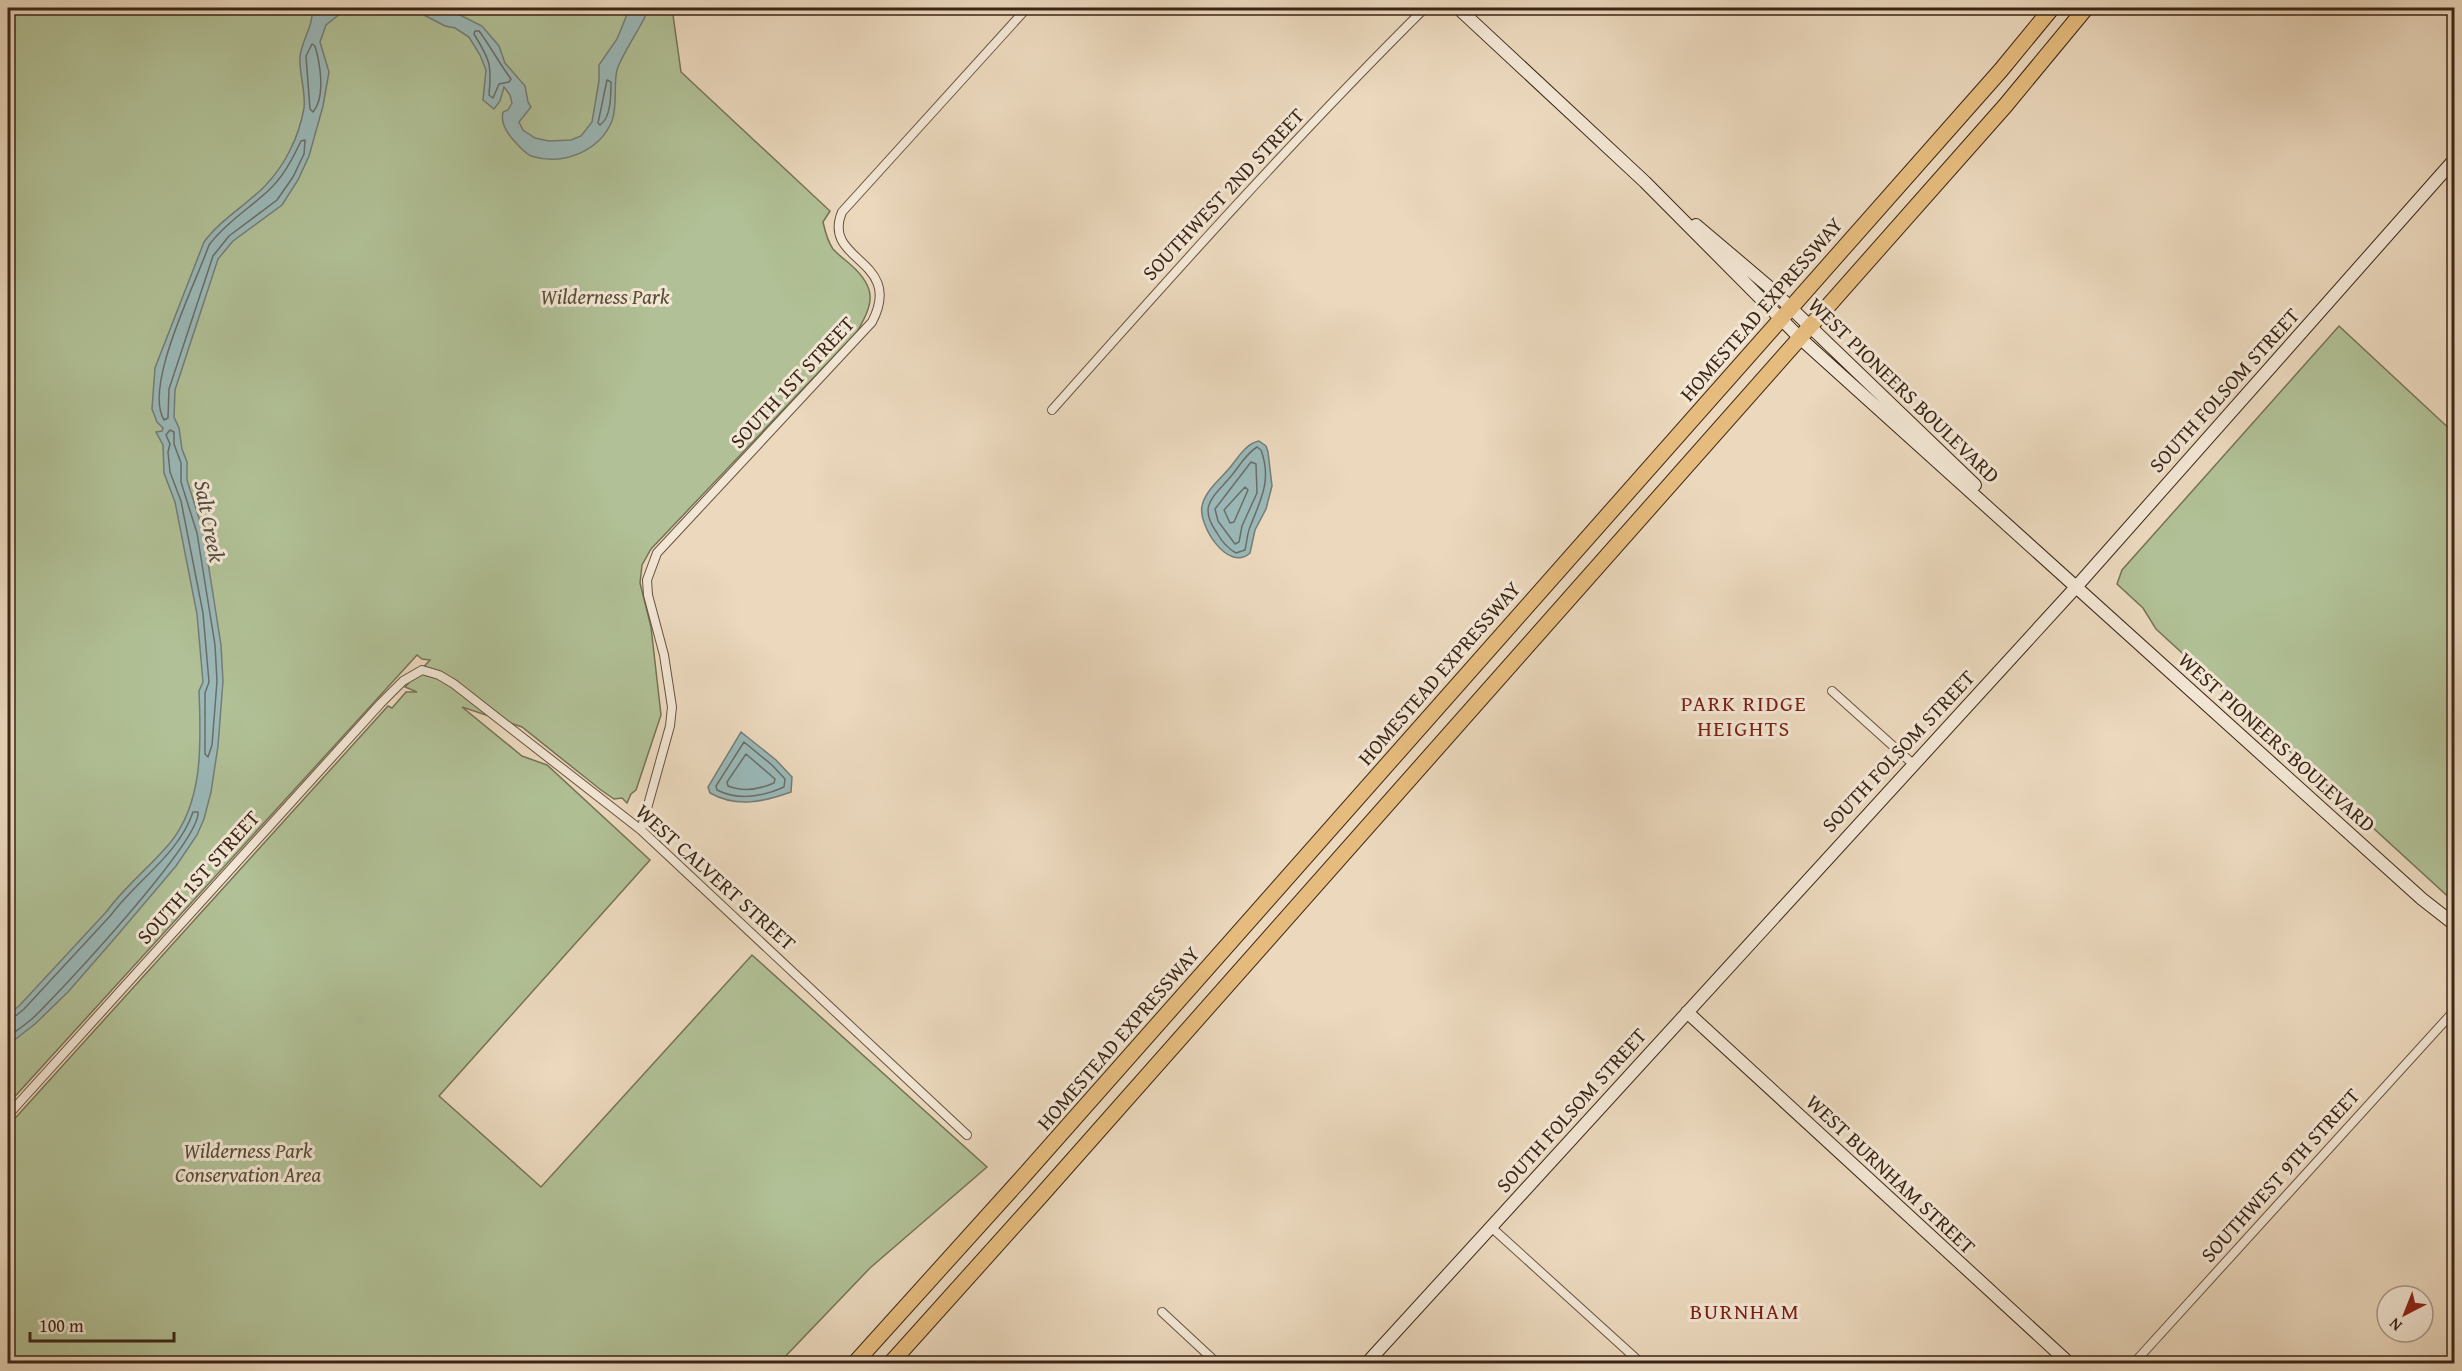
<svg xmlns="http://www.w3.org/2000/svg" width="2462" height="1371" font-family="'Gentium Book Plus',serif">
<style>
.green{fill:#b1c096;stroke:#767256;stroke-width:1.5}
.water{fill:#9ab8b8;stroke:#747d77;stroke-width:1.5}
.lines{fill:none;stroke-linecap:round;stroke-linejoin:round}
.shore{stroke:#6a6e67;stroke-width:1.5}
.street-casing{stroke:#675240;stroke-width:10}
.secondary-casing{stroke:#3b2516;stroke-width:14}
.highway-casing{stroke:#3b2516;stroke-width:17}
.street{stroke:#f2e6d4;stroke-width:8}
.secondary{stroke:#f2e6d4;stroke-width:12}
.highway{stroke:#e6bc7e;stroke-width:15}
.labels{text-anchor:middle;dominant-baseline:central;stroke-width:6;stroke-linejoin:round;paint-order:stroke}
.street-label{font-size:21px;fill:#3b2516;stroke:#f2e6d4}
.park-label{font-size:21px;font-style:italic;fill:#584c36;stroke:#f2e6d4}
.water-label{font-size:22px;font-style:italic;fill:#534a3e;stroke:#f2e6d4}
.neighbourhood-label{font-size:22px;letter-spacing:1.5px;fill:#7a1f14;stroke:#f2e6d4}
</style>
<rect width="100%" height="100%" fill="#ebd8bd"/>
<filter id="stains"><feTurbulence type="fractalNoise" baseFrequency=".00333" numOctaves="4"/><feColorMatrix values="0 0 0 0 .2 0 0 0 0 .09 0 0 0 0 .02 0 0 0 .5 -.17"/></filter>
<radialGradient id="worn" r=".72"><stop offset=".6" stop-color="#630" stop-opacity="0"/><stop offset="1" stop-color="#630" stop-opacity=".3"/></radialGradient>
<!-- green -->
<path class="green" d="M8,8h664l9,64 149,139 -7,11c2,9 5,20 10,27 5,6 13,11 18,16 27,24 22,39 6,67l-206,217 -9,16 -2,18 11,44 10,88 -25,75 -5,4 -4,9 -5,-5 -8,1 -13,-9 -79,-63 -60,-20 60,49 25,9 103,95 -211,236 102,91 211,-232 235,212 -117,101 -91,95h-771v-237l380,-420 4,2 14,-16h11l-12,-5 25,-27 -8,-1 -5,-4 -409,449z
M2339,326l115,107v469l-298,-273 -13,-21 -26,-24 5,-14z"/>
<!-- water -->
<path class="water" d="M312,8h134l36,18 17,20 6,17 20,23 3,16 3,5 -12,15 4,8 12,8 14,3 22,-1 10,-4 11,-14 7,-41v-16l18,-26 9,-22 1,-9h18v9c-6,12 -25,42 -28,53 -4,17 1,34 -5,51 -13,31 -50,45 -81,35 -5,-2 -10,-8 -14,-12 -8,-8 -17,-20 -14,-32l5,-2 4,-7 -2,-8 -6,-8 -4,14 -6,8 -11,-9 3,-30 -6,-15 -11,-18 -14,-9 -10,-2 -23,-12 -22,-4 -59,3 -15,12 -6,17 9,30 -6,34 -14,50 -11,24 -16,25 -49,36 -15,18 -43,131 -1,27 5,11 3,21 5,13v18l16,51 18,114 2,36 -5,65 -7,46 -7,27 -7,16 -21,31 -61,72 -47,54 -33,32 -27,21v-30l12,-10 87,-94c18,-25 43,-44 63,-68 34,-42 31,-101 29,-152l4,-9 -6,-68 -22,-112 -11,-29 -1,-28 -7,-13 6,-1 1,-3 -6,-6 -5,-13 3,-41 49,-126c16,-22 41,-36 61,-56 20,-21 34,-49 39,-78 2,-17 -5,-33 -4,-51 1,-16 14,-31 12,-49z
M1259,441l7,5 2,6 4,34 -6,23 -11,21 -5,23c-22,20 -52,-28 -48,-47 3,-16 21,-29 30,-41 7,-9 15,-22 27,-24z
M741,732l35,28 16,17 -1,15c-28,10 -54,16 -81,1l-2,-6z"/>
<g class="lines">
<!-- shore -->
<path class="shore" d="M475,31h4c12,16 20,32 32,48l-2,3 -10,2 -6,14 -4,-3c3,-30 1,-35 -15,-61z
M312,44l3,2c5,17 11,51 -2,66l-3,-3 -4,-53z
M607,80l4,2c0,13 0,36 -11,43l-2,-2z
M305,140l-1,14 -11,23 -16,23 -48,36 -16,20 -44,133 -1,29 -4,2c-21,-34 32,-137 45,-175 16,-21 39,-36 59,-54 15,-14 24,-31 33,-50z
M170,430l4,2v12l7,19v19l16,51 18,112 2,36 -5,64 -4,12 -3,-3v-61l4,-11 -6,-69 -22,-112 -11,-29 -2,-20 2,-8 -4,-9z
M1257,447l4,3c11,30 0,49 -11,77 -3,7 -3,15 -5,23l-9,3c-9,-5 -14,-11 -19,-20 -20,-28 -3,-36 15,-58 8,-10 14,-21 25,-28z
M1251,462l5,2 1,29 -15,33 -3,16 -4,2 -17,-23 -3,-12z
M1245,487l3,3 -14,32 -4,1 -6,-13z
M744,742l28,23 13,14 -1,8c-22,10 -45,14 -67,3l-1,-4z
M746,754l29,25 -1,4c-14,6 -31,9 -46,3l-1,-4z
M8,1019l5,-1 11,-9 87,-94c26,-35 68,-61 82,-103h5c3,29 -137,179 -165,206 -8,7 -17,13 -25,19"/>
<!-- street casing -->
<g class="street-casing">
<path id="street" d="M1052,410c122,-137 243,-273 373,-402
M1832,691l81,73
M641,830l29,-104 2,-19 -8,-52 -16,-60 -1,-15 10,-27 215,-231c33,-63 -51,-60 -30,-110l185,-204
M8,1115l373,-412 22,-22 19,-11 17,5 15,9 187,146 326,305
M1491,1227l151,137
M1162,1312l56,52
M2133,1364l321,-353"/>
</g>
<!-- secondary casing -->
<g class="secondary-casing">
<path id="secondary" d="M1458,8l187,174 155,156 622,561 32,25
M1696,225l72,61 207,199
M1687,1012l383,352
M1366,1364l711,-778 377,-426"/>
</g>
<!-- highway casing -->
<g class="highway-casing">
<path id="highway" d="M854,1364l166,-184 981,-1110 51,-62
M890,1364l149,-166 966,-1092 81,-98"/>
</g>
<!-- street -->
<use href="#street" class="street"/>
<!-- secondary -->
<use href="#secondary" class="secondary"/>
<!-- highway -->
<use href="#highway" class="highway"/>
</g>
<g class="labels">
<!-- street labels -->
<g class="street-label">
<text transform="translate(1223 194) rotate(-47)">SOUTHWEST 2ND STREET</text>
<text transform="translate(1761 309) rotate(-49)">HOMESTEAD EXPRESSWAY</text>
<text transform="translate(792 382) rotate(-47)">SOUTH 1ST STREET</text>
<text transform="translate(1904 390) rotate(44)">WEST PIONEERS BOULEVARD</text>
<text transform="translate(2224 390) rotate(-48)">SOUTH FOLSOM STREET</text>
<text transform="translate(1439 673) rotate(-49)">HOMESTEAD EXPRESSWAY</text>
<text transform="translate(2277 742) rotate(42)">WEST PIONEERS BOULEVARD</text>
<text transform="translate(1898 751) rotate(-47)">SOUTH FOLSOM STREET</text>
<text transform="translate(198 877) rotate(-48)">SOUTH 1ST STREET</text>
<text transform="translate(716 877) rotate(42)">WEST CALVERT STREET</text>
<text transform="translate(1118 1038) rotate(-49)">HOMESTEAD EXPRESSWAY</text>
<text transform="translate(1571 1110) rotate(-48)">SOUTH FOLSOM STREET</text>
<text transform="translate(1891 1174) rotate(43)">WEST BURNHAM STREET</text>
<text transform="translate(2280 1175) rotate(-48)">SOUTHWEST 9TH STREET</text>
</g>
<!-- park labels -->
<g class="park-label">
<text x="605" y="296">Wilderness Park</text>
<text x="248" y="1150">Wilderness Park<tspan x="248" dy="24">Conservation Area</tspan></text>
</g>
<!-- water labels -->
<g class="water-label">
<text transform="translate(210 521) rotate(79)">Salt Creek</text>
</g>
<!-- neighbourhood labels -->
<g class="neighbourhood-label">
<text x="1744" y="703">PARK RIDGE<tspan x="1744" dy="25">HEIGHTS</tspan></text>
<text x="1745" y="1311">BURNHAM</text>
</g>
</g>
<!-- margin -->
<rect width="2462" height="1371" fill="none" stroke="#ebd8bd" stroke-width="30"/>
<rect x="9" y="9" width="2444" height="1353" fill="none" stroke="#3b2516" stroke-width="3"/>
<rect x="15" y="15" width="2432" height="1341" fill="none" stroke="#3b2516" stroke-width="1.5"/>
<!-- north arrow -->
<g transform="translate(2405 1314) rotate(222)"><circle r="28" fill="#f2e6d4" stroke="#a99988" stroke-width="1.5"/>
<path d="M0-4.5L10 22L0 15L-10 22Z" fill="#8f2418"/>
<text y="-9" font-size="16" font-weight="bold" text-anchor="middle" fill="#3b2516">N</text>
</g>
<!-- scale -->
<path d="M30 1332v9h144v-9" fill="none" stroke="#3b2516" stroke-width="3"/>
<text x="39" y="1332" font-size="18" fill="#3b2516" stroke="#f2e6d4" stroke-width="4.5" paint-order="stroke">100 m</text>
<rect width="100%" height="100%" filter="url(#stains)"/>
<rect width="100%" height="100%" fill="url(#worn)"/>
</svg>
